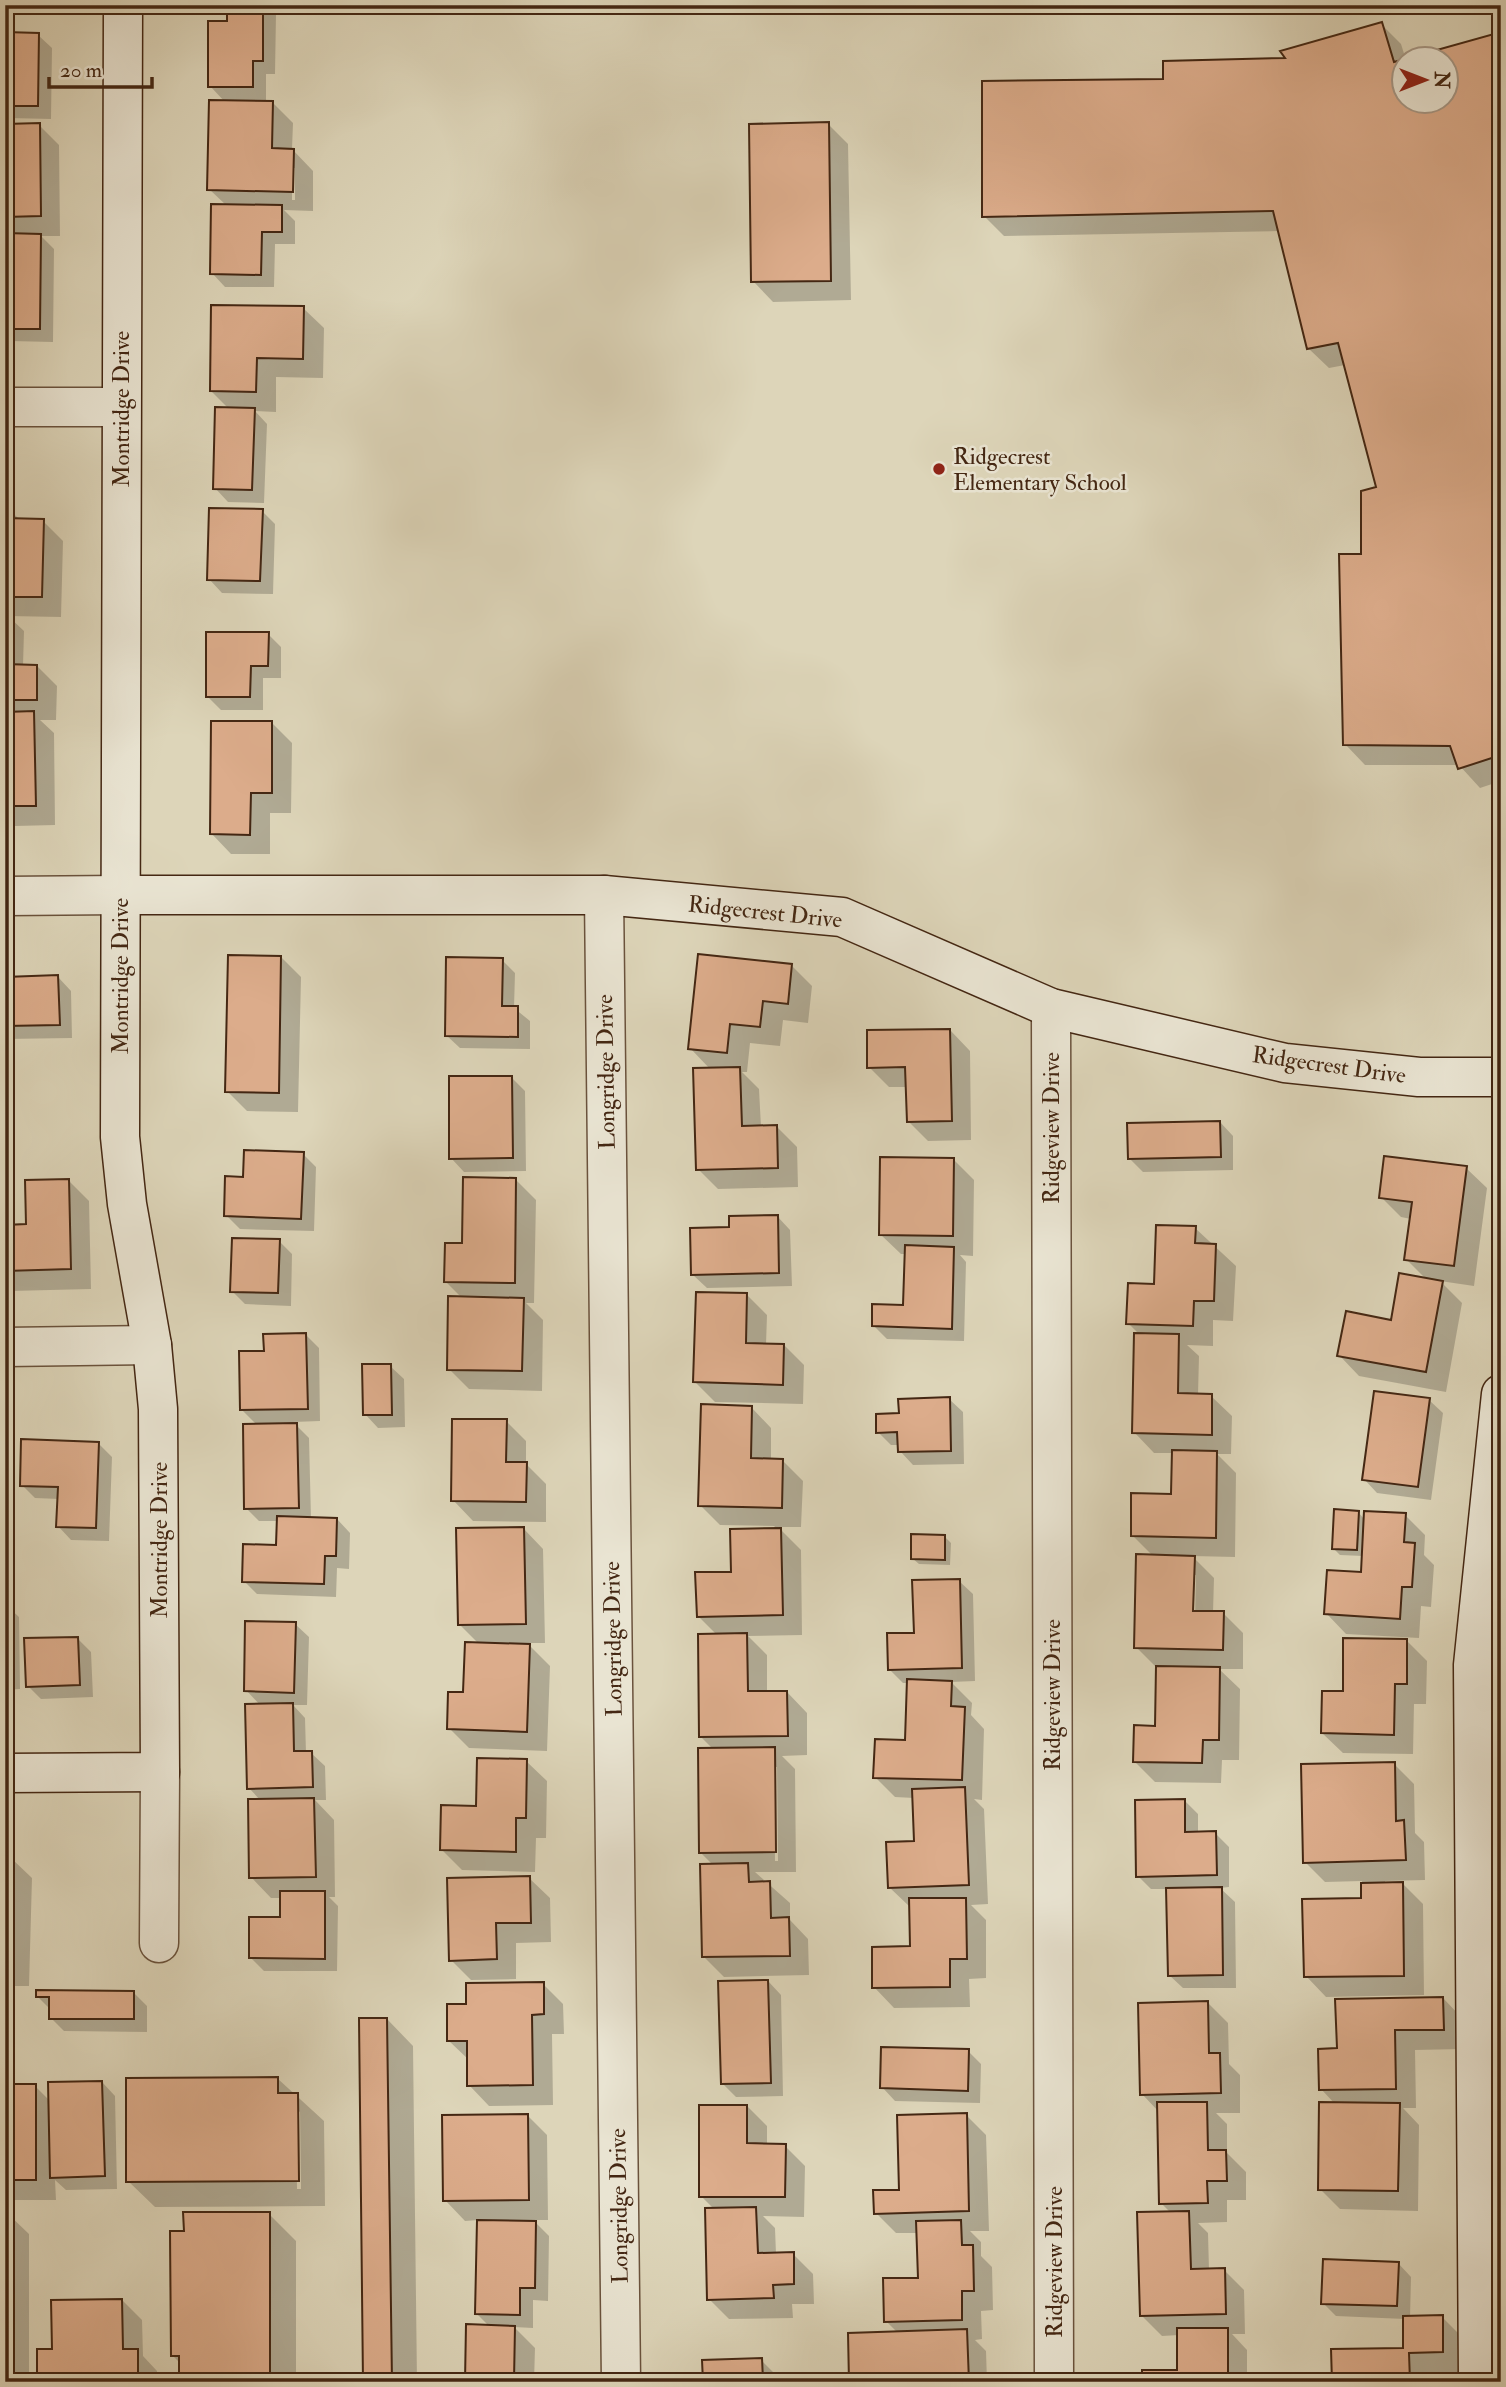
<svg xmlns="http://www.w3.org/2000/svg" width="1506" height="2387" font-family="'IM FELL Double Pica',serif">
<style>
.shadow{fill:#0003;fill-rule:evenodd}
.building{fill:#dcac8b;stroke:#442713;stroke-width:2;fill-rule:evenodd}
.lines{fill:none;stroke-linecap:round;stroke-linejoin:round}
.street-casing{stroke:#6a523c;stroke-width:41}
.secondary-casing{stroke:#442713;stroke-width:41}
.street{stroke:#e9e4d2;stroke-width:38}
.secondary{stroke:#e9e4d2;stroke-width:38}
.poi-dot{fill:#8f2418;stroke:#e9e4d2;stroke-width:2.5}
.labels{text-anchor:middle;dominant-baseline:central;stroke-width:5;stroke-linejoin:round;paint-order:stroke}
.street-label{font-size:23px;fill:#442713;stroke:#e9e4d2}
.poi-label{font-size:23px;fill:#442713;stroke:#e9e4d2;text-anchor:start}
</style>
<rect width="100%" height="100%" fill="#ddd5b9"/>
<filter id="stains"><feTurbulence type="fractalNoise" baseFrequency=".00286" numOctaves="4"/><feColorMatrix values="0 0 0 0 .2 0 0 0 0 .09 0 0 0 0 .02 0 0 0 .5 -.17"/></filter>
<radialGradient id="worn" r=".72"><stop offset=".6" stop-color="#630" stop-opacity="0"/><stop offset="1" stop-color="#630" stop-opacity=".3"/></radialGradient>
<!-- shadow -->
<path class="shadow" d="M228,5h39l9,9 -1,60h-9v29h7l20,20 -1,26 21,22v40l-29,-1 11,11v23h-20l-1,43h-49l-13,-14 15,-67 -18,-17 16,-87 -15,-16 18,-63zM292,168h3v32h-3z
M1381,24l20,20 5,16 -2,42h42l55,-68v747l-21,7 -21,-23h-94l-20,-21 18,-188 15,-68 -33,-123 -16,3 -21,-20 -28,-117 -276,5 -20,-20 181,-136 123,-21z
M5,34l33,1 14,13 -1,71 -42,-1 -4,-4z
M828,124l20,20 3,156 -78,2 -20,-21z
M39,125l20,20 1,91h-19l13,13 -1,93 -43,-1 -5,-4v-102h11l-11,-11v-98z
M303,308l21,20 -1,50 -47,-1v35l-21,-1 12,13 -3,79 -36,-1 -13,-14 15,-78 -19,-19z
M5,506l13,12 25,3 20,20 -2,76 -53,-1 16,15 -1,35h14l20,20 -1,34h-16l14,13 1,92 -40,1 -10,-10z
M262,511l13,13 -2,70 -51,-1 -13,-14z
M268,634l13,13v31h-18v32h-42l-14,-14z
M272,723l20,20 -1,70h-21v41h-39l-20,-21z
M281,957l20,20 -3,135 -51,-1 -20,-20z
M502,960l13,13 -1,35 16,13v28l-70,-1 -14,-13z
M792,966l20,20 -4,37 -25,-3 -3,26 -30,-3 -3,29h-5l17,17 2,38 15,-1 21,21 1,40 -80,2 -20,-20 13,-99 -21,-22z
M58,977l13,14 1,47 -67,1v-60z
M950,1030l20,21 1,89 -43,1 -20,-20v-34h-19l-20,-20z
M512,1078l13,13 1,80 -62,1 -13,-14z
M1220,1122l13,14v34l-90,2 -13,-13z
M303,1154l13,13 -2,64 -74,-2 -14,-14 19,-36z
M954,1160l20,20 -1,76 -13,-1 6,7 -2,79 -77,-2 -14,-14 32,-18 1,-53h-5l-21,-20z
M1466,1168l21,20 -13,98 -34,-5 22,22 -16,89 -87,-16 -20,-21 53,-33 35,-42 -21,-21 5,-40 -10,-2 -20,-20z
M516,1180l20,20 -2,103h-8l17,17 -1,71 -73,-2 -20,-20 13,-71 -16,-16 18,-37z
M69,1181l20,20 2,88 -81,2 -5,-5v-59l23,-1z
M777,1216l13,14 2,56 -85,2 -14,-13 38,-46z
M1195,1228l41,38 -3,55 -20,-1v26l-26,-1 12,11 -1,39 13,1 21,20 -1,38h-14l19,19 -1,84 -43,-1 22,22 -1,35h10l20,20v36h-24l21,20 -1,71h-17l-1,23 -66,-1 -20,-20 21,-35v-60l-20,-20 18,-90 -22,-22 41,-39v-43h-19l-20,-21 6,-97 -12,-12zM1192,1575h4l-1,44h-4z
M279,1241l13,13 -1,52 -46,-2 -13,-13z
M747,1295l20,20 -1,30h18l20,20 -1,39 -88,-2 -20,-20z
M305,1334l14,14 1,73 -27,1 16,16 2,81h26l13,14 -1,36 -12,-1 -1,29 -79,-3 -13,-13 34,-34 1,-26h-20l-13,-13 12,-82 -17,-17 25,-56z
M390,1366l14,13 1,48 -27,1 -13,-14z
M949,1399l14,13 1,52 -51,1 -13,-14v-6h-9l-13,-13z
M1429,1400l14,13 -12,87 -54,-7 -13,-14z
M751,1407l20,21v33h12l20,20 -2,46h-23l23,23 1,85 -54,1 19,19v38l20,-1 20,21v42l-25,1 13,13 1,103h-41l35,31v17l18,19 1,36 -85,2 -20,-20 10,-91 -13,-13 12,-104 -12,-12 16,-102 -19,-19 77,-90 -55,-1 -20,-20zM774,1767h3l1,94h-3z
M506,1421l20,20v23l20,20v38l-73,-1 -20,-21z
M98,1443l14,14 -3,84 -38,-1 -13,-14 1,-27 -24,-1 -13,-13z
M1358,1512l7,8 40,-5 20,20 -1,20 10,10 -3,42 -10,-1 -2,32 -73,-4 -20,-21 36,-39 1,-18 -23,-1 -6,-6z
M523,1528l20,21 2,94h-18l23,23 -3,85 -78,-3 -20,-20 16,-34 14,-50 -20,-20z
M945,1537l6,6 -1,22 -31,-1 -7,-6z
M959,1581l14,13 2,87 -24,1 21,21 -1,12 13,14 -2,71 -8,-1 10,10 4,95 -17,1 15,15v58l-17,1 1,28 -76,1 -20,-21 38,-39 -2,-41 -21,-20 27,-44 -2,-45 -19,-1 -20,-20 32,-35 2,-59h-6l-13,-13z
M5,1604l14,13 1,72 -15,1z
M295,1624l14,13 -2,68h-14l12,13 1,35h5l14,13 1,34h-11l19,20 1,77h-6l9,9 -1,65h-73l-13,-13 30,-39v-21h-10l-20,-21 10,-76 -12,-13 11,-83 -14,-15z
M78,1639l13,13 2,45 -52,2 -13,-13z
M1407,1641l20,20 -1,43h-12l-1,50 -70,-1 -21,-20 23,-40z
M526,1761l21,20 -1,57h-10l-1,34 -73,-2 -20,-20 36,-42z
M1394,1764l20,20 1,49 9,9 1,38 -40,1v3h18l20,20 1,91 -98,2 -20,-21 57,-77 -1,-18 -37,1 -20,-20z
M1184,1800l14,14v20l17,-1 14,14v40l-9,1 15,14 1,86h-53l-14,-13 -1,-86h-17l-13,-13z
M5,1857l6,1 21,20 -3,108h-24z
M529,1878l21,20 1,44 -35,1v36l-45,1 -20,-20z
M768,1981l13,14 2,101 -47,1 -14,-14z
M543,1984l20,20 1,30h-12l1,71 -64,1 -20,-21v-25l-20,-19 18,-36z
M134,1993l13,13v26l-83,-1 -13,-13v-8l-14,-14z
M1443,1998l20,21v30l-48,1 1,58h-13l16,17 -1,86 -78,-2 -20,-20 15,-85 -14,-15 17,-39z
M1208,2003l20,20 1,41 11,11v38h-24l11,11v29l19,19v28h-19v22l-29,1 10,10 1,37h15l20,20 1,44h-13l15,16v32h-103l35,-11v-36l-17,1 -20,-20 29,-103 -10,-10 -2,-91 -17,-18z
M387,2019l26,27 4,336h-52z
M968,2051l13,13 -1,39 -85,-2 -13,-14z
M277,2078l47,43 1,85 -170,1 -27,-26zM296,2109l4,3 1,77h-4z
M102,2082l13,14 2,93 -51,1 -11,-10 1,20h-51v-114h30l15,15z
M747,2106l20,20v19l18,1 20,20 -1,51 -41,-1 12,12 1,26h17l20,20 1,30h-22l1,14 -64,1 -20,-20 5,-90 -13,-13z
M527,2115l20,20 1,85h-15l16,16 -1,65 -15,-1v28l-19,-1 21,21 -1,34h-68l24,-55 -13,-13 2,-94 -14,1 -20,-21z
M966,2115l20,20 3,96h-19l11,11v14l11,11 1,43 -12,1 1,28 -7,1 11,11 1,31h-136l47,-49 -12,-12 34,-42 -2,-46h-22l-20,-20 24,-22z
M5,2211l24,23v148h-24z
M269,2214l27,27v141h-116v-19l-7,-7 13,-123z
M1398,2263l13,14 -1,41 32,-1 20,20 1,35 -35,1 1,9h-95l71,-33v-30l-69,-3 -13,-13z
M122,2300l20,20 1,36 14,15v11h-118l14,-31z
M761,2360l13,13 1,8 11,1h-81z"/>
<!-- building -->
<path class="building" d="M227,5h36v56h-10v26h-45v-66h19z
M1382,22l12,40 107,-30v723l-43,14 -8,-23 -107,-1 -4,-191h22v-63l15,-4 -38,-144 -31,6 -34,-138 -291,6v-136l181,-2v-18l122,-3 -5,-7zM1404,60h42v42h-42z
M5,32l34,1 -1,73h-33z
M209,100l64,1 -1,47 22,1 -1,43 -86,-2z
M829,122l2,159 -80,1 -2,-158z
M40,123l1,93 -36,1v-93z
M211,204l71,1v27h-20l-1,43 -51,-1z
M5,233l36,1 -1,95h-35z
M211,305l93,1 -1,53 -46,-1 -1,34 -46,-1z
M215,407l40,1 -3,82 -39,-1z
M209,508l54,1 -3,72 -53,-1z
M5,518l39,1 -2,78h-37z
M206,632h63l-1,34h-17l-1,31h-44z
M5,664l32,1v35h-32z
M34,711l2,95h-31v-94z
M211,721h61v72h-21l-1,42 -40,-1z
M698,954l94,10 -4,40 -25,-3 -3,26 -30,-3 -3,29 -39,-4z
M228,955l53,1 -2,137 -54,-1z
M446,957l57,1 -1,48h16v31l-73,-1z
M58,975l2,50 -55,1v-49z
M950,1029l2,92 -45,1 -2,-55 -38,1v-38z
M740,1067l2,59 35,-1 1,43 -82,2 -3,-102z
M449,1076h63l1,82 -64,1z
M1220,1121l1,36 -93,2 -1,-36z
M244,1150l60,2 -3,67 -77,-3 1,-40 18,1z
M1384,1156l83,10 -13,100 -50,-6 8,-58 -33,-4z
M880,1157l74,1 -1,78 -74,-1z
M463,1177l53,1 -1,105 -71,-1 1,-39h17z
M69,1179l2,90 -66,2v-46l21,-1 -1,-44z
M778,1215l1,58 -88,2 -1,-47 39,-1v-11z
M1156,1225l40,1 -1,17 21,1 -2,57h-20l-1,25 -67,-2 2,-41 26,1z
M232,1238l48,1 -2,54 -48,-1z
M905,1245l49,2 -2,82 -80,-3v-22l31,1z
M1399,1273l44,8 -17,91 -89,-16 9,-45 45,9z
M696,1292l51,1 -1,50 38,1 -1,41 -90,-3z
M448,1296l76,2 -2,73 -75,-1z
M306,1333l2,76 -68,1 -1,-59h25l-1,-17z
M1134,1333l45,1 -1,59 34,1v41l-80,-2z
M362,1364h29l1,51h-29z
M1374,1391l56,7 -12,89 -56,-7z
M950,1397l1,54 -53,1 -1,-20 -21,1v-19l23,-1 -1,-14z
M701,1404l51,2 -1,52 32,1 -1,49 -84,-2z
M452,1419h55l-1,43h21l-1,40 -75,-1z
M297,1423l2,85 -55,1 -1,-85z
M21,1439l78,3 -3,86 -40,-1 2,-40 -38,-1z
M1172,1450l45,1 -1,87 -85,-2v-43l40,1z
M1334,1509l25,2 -2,39 -25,-1z
M1364,1511l42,2 -2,29 11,1 -3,44h-10l-2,32 -76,-5 3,-44 34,2z
M277,1516l60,2 -1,38h-11l-1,28 -82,-2 1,-38 33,1z
M524,1527l2,97 -68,1 -2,-97z
M781,1528l2,87 -86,2 -2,-45h36l-1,-43z
M911,1534l34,1v25l-34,-1z
M1136,1554l59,2 -2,55h31l-1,39 -89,-2z
M960,1579l2,89 -74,2 -1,-37h27l-2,-53z
M5,1602l3,75h-3z
M245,1621l51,1 -2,71 -50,-2z
M747,1633l1,58h39l1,45 -89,1 -1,-103z
M78,1637l2,48 -54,2 -2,-49z
M1343,1638l64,1v45h-12l-1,51 -73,-2 1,-42h21z
M465,1642l65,2 -3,88 -80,-3 1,-37h15z
M1156,1666l64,1 -1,73h-16l-1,23 -69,-1 1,-37 21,1z
M907,1679l45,2 -1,25 14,1 -3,73 -89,-2 2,-39 30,1z
M293,1703l1,48h18l1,36 -66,2 -2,-85z
M775,1747l1,105 -77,1 -1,-105z
M477,1758l50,1 -1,59h-10v34l-76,-2 1,-45 35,1z
M1395,1762l1,59 8,-1 2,40 -103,3 -2,-99z
M965,1787l4,98 -81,3 -2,-46 28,-1 -2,-52z
M314,1798l2,79 -67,1 -1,-79z
M1185,1799v33l31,-1 1,44 -81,2 -1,-77z
M5,1856h7l-3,111h-4z
M748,1863l1,19 21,-1 1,37 18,-1 1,39 -88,1 -2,-93z
M530,1876l1,47h-35l1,36 -48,2 -2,-83z
M1403,1882l1,94 -100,1 -2,-78 59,-1v-15z
M1222,1887l1,88 -55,1 -2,-88z
M280,1891h45v68l-76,-1v-41h31z
M909,1898h57l1,61h-17v28l-78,1v-41l38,-1z
M768,1980l3,103 -50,1 -3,-103z
M544,1982v32l-12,1 1,70 -66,1v-45h-20v-37h19v-21z
M36,1990l98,1v28h-85v-22h-13z
M1443,1997l1,33h-49l1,59 -77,1 -1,-41 19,-1 -2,-49z
M1208,2001l1,52h11l1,40 -81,2 -2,-92z
M359,2018h28l5,364h-29z
M881,2047l88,2 -1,42 -88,-3z
M278,2077v16h20l1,88 -173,1v-104z
M102,2081l3,95 -55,2 -2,-96z
M5,2084h31v96h-31z
M1157,2102h50l1,48h18l1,31h-20l1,22 -49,1z
M1319,2102l81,1 -2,88 -80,-1z
M699,2105h48v38l39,1 -1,53h-86z
M967,2113l2,98 -95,3 -1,-24h26l-2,-75z
M528,2114l1,86 -86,1 -1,-86z
M756,2207l2,46 36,-1v32l-21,1 1,13 -67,2 -2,-92z
M1189,2211l2,58 34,-1 1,46 -86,2 -3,-104z
M183,2212h87v170h-91v-26h-8l-1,-125h14z
M477,2220l59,1 -1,67h-15v27l-45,-1z
M961,2220l1,25h11l1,46h-12v29l-78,2 -1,-44h35l-2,-57z
M1323,2259l76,3 -2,44 -76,-2z
M122,2299l1,50h15v33h-101v-33h15l-1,-49z
M1443,2315v37l-34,1 1,29h-78l-1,-33 72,-1v-32z
M466,2324l49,2 -1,55 25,1h-74z
M1177,2328h51v54h-86v-12h35z
M967,2329l2,53h-120l-1,-49z
M762,2358l1,22 23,-1v3h-83l-1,-22z"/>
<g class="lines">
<!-- street casing -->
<g class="street-casing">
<path id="street" d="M5,407h116
M604,895l17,1487
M5,896l116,-1
M1051,1008l3,1374
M5,1347l147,-2
M159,1943l1,-171"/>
</g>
<!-- secondary casing -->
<g class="secondary-casing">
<path id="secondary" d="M121,895h483l238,22 209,91 234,55 134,14h82
M5,1773l155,-1 -2,-363 -6,-64 -25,-141 -7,-67 3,-1132
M1478,2382l-5,-717 28,-271"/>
</g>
<!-- street -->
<use href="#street" class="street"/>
<!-- secondary -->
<use href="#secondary" class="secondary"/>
</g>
<!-- markers -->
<circle class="poi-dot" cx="939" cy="469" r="7"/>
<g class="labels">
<!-- street labels -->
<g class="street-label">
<text transform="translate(121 409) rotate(-90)">Montridge Drive</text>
<text transform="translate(765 912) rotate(6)">Ridgecrest Drive</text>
<text transform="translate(120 976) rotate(-90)">Montridge Drive</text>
<text transform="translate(1329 1065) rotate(8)">Ridgecrest Drive</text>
<text transform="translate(606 1072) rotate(-91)">Longridge Drive</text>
<text transform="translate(1051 1128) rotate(-90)">Ridgeview Drive</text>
<text transform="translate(159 1540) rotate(-90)">Montridge Drive</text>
<text transform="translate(613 1639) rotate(-91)">Longridge Drive</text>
<text transform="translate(1052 1695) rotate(-90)">Ridgeview Drive</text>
<text transform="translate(619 2206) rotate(-91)">Longridge Drive</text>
<text transform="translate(1054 2262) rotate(-90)">Ridgeview Drive</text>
</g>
<!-- poi labels -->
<g class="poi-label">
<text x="953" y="456">Ridgecrest<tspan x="953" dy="26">Elementary School</tspan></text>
</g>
</g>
<!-- margin -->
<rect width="1506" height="2387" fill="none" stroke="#ddd5b9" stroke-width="28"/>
<rect x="7" y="7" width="1492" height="2373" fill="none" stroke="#442713" stroke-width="3.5"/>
<rect x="14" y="14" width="1478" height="2359" fill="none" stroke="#442713" stroke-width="2"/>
<!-- north arrow -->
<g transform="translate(1425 80) rotate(90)"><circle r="33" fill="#e9e4d2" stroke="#a79886" stroke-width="2"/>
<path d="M0-5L12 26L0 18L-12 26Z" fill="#8f2418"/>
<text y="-10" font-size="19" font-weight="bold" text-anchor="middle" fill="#442713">N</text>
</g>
<!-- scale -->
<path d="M49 77v10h103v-10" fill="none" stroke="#442713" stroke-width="3.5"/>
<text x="60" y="77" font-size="21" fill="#442713" stroke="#e9e4d2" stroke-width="5" paint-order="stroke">20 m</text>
<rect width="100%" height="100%" filter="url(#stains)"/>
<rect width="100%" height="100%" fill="url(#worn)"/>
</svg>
